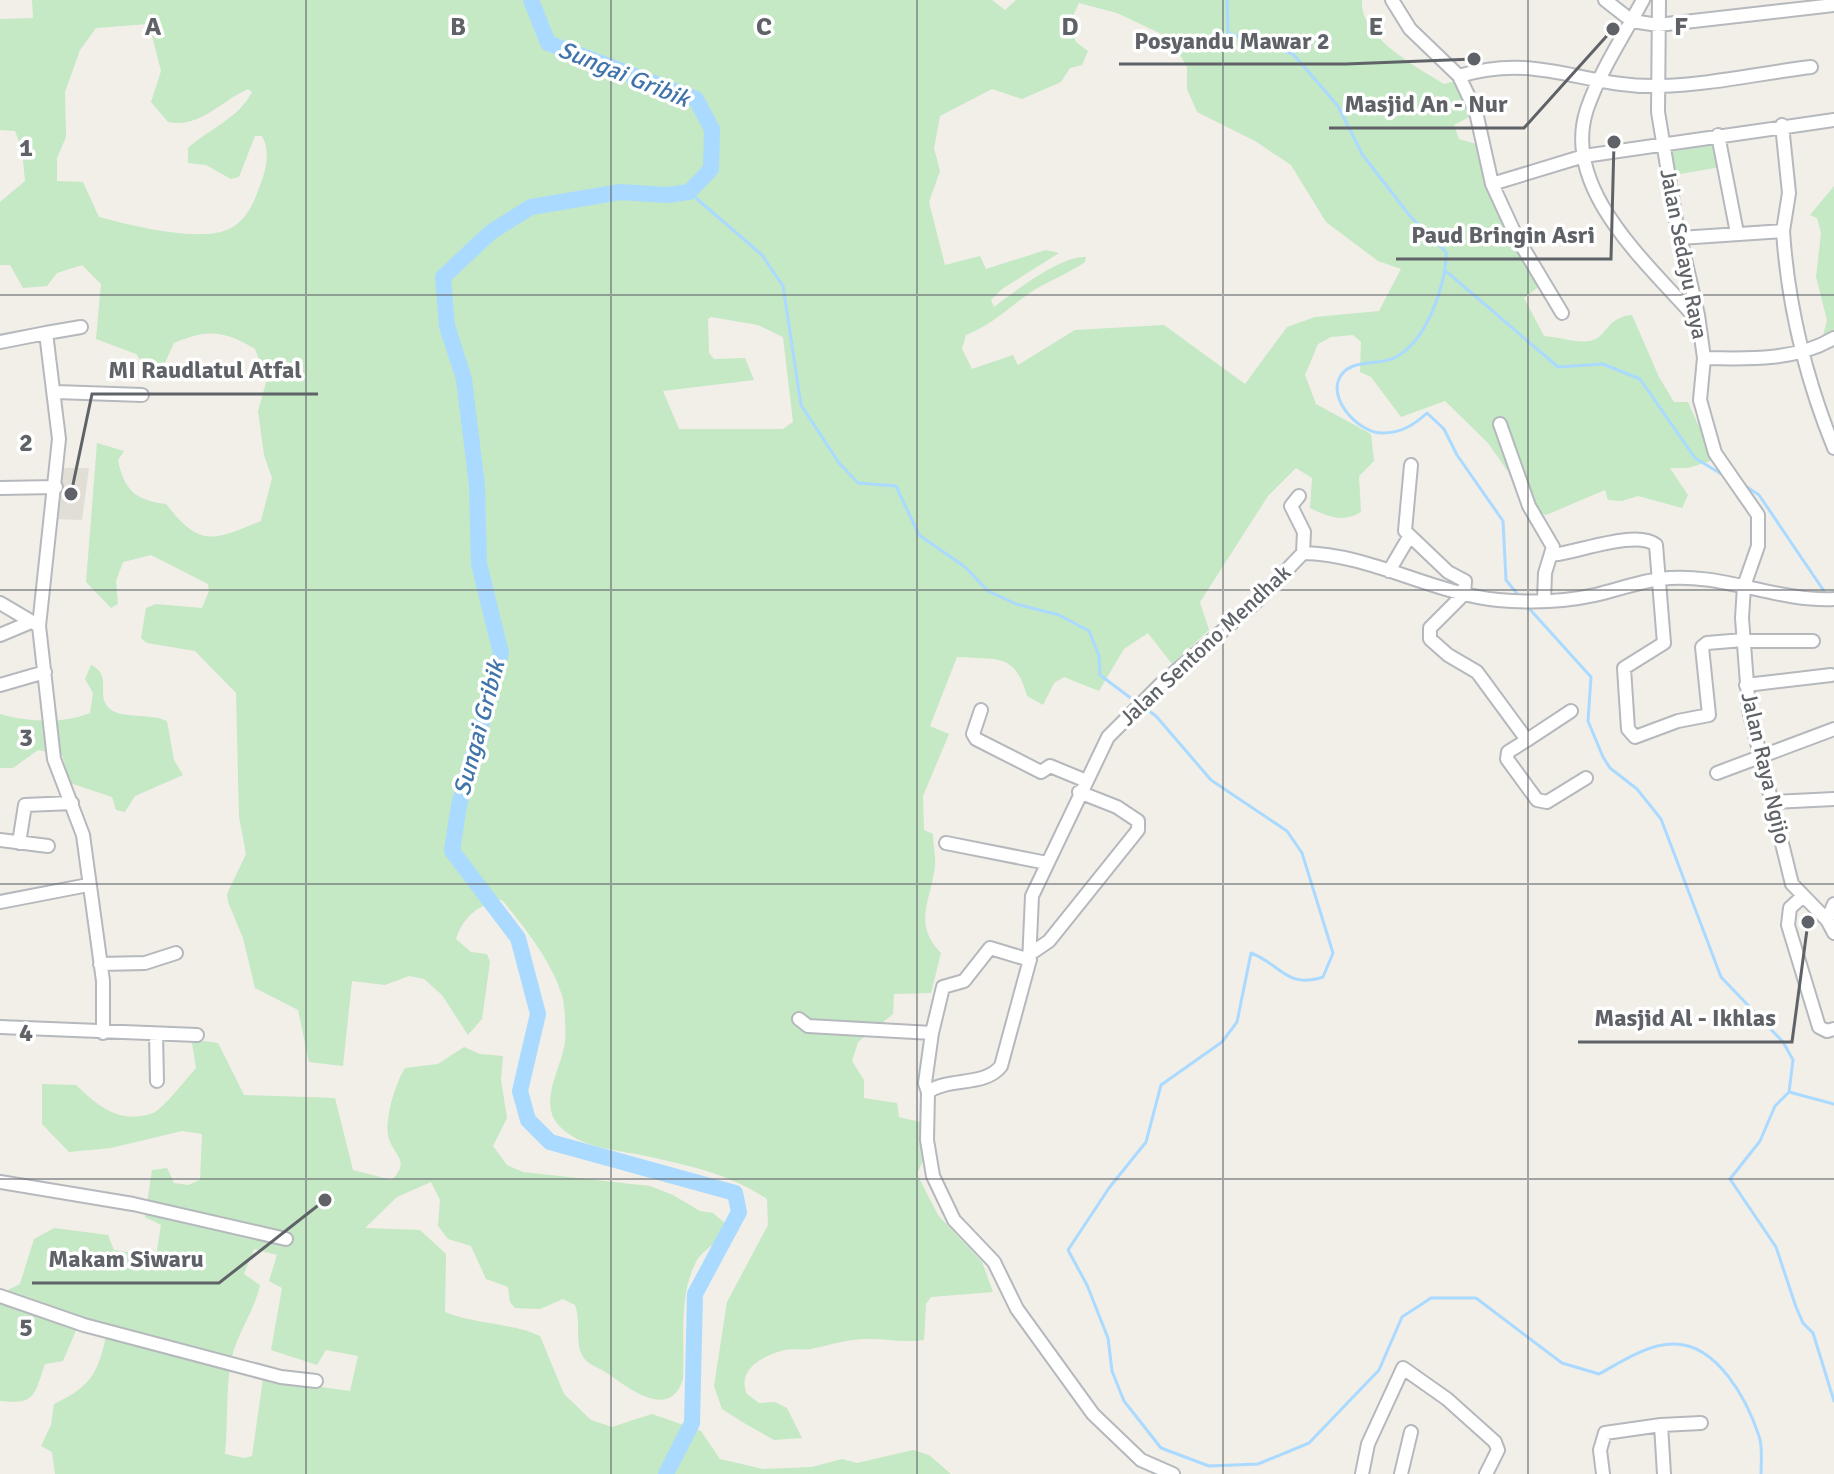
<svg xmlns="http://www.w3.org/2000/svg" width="1834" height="1474" font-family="Signika,sans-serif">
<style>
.education{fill:#e1ded6}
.green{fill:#c5e8c5;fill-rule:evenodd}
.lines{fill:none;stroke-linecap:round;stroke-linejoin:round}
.stream{stroke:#aadaff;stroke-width:3}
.river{stroke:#aadaff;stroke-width:16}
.minor-casing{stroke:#b5b8bc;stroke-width:16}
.minor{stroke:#fff;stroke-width:12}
.grid{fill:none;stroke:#5f6368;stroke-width:2;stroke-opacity:0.55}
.labels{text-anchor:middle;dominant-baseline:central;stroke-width:7;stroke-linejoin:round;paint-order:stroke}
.street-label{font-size:22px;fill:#5f6368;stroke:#fff}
.water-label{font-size:24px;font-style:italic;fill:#4174aa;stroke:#fff}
.grid-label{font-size:26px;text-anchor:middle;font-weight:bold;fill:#5f6368;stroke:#fff;stroke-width:7;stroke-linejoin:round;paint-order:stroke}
.leader{fill:none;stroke:#5f6368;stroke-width:3}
.callout-dot{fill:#5f6368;stroke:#fff;stroke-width:3}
.callout-label{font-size:24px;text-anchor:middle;font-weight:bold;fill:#5f6368;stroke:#fff;stroke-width:7;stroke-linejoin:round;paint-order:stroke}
</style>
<rect width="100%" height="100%" fill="#f1efe8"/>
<!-- education -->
<path class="education" d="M60,468h29l-7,52 -31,-1z"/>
<!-- green -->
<path class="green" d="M32,0h960l13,10 11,-10h346c-3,37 55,67 82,84l11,-3 16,35 -17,9 5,14 17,5 10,31 55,110 -17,13 20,38c14,1 33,7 46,5 17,-3 16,-24 42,-26l27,62 15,25h14l26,58 -26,8h-18l18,27 -6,13 -44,-12 -16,5 -14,-1 -3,-10 -59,25 -11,-5 -47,-67 -43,-42 -44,16 -30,-40 -11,-5 1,-30 -8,-7 -22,2 -13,7 -13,31 11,29 55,30 3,27 -15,15 2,36c-18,11 -32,5 -51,-4l2,-30 -16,-10 -28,28 -68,106 9,28 -37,34 -24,-31 -24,16 -25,42 -35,-14 -10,6 -11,22 -16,-9c-12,-44 -30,-36 -70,-39l-27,69 19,8 -26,62 1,34 9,4c0,10 3,22 2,32 -4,35 -23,57 6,87l-10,40 -37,1 -1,20 -35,28 -6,19 12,19v18l33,5 2,14 21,5 9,25 -12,27 21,41 44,47 11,30 -62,5 -5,7 -2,36c-20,3 -35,-1 -54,-1 -19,-1 -37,5 -55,9 -10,3 -21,0 -30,2 -21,5 -49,19 -38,44l12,9 16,-1 12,6 15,30 -28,2 -30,-17 -22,-14 -8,-23 13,-84 41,-77 -1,-26c-39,-26 -80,-34 -126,-44 -25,-5 -54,-7 -75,-23 -33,-24 -5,-60 -1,-90 1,-12 0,-31 -2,-43 -9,-35 -38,-71 -60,-98l-5,-2c-21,8 -35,18 -42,40l15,13 16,2 3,8 -8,57 -14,16 -26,-40 -18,-16 -15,-3 -24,9 -33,-4 -9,85 -34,-4 -11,-52 -43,-22 -12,-50 -15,-36 -1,-8 19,-40 -7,-37 -3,-124 -41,-42 -48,-8 -6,-5 5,-30 10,-4 46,4 7,-17 -1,-7 -57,-29 -28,7 -7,19 2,23 -7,4 -25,-26 11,-139 27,8 -6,9c6,30 17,40 48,44 35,45 48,36 95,17l11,-43 -8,-23 -6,-44 9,-32 -12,-30c-31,-19 -48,-20 -81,-6l-11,24 -14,4 -13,-17 -40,-15 5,-55 -19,-19 -25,8 -10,13 -24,2 -13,-23h-10v-63l25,-21 -3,-31 -7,-19 -15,-1v-111l33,-1zM1079,3l38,10 53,25 17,29v22l10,23 58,29 36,24 35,57 52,39 23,8 -22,42 -64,6 -28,10 -42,57 -81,-59 -89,5 -57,35 -5,-10 -41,14 -10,-20 4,-14c27,-10 45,-30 68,-45 17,-10 35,-17 51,-28l1,-5c-25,-2 -72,35 -92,50l-3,-7 11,-11 57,-36 -13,-3 -60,19 -6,-13 -35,9 -16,-63 11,-31 -6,-23 6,-32 52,-27 30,10 39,-17 9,-14 12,-3 6,-14 -12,-9 -7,-18zM149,24l12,47 -10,31 17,20c31,7 53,-21 80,-33l4,3c-14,27 -43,37 -64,56v15l18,2 25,14 8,-2 16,-41h7c9,16 4,35 -3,52 -5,14 -10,26 -22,36 -26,23 -107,1 -138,-7l-16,-35 -26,-1v-23l9,-21 -1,-45 15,-42 16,-22zM711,317l47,8 25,12 10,85 -10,7h-104l-16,-38 91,-11 -9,-22 -31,1 -5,-6 -1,-34z
M1717,144l4,23 -47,8 -4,-23z
M1834,186v142l-2,8 -14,4 5,-4 4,-16 -11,-43 5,-44 -4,-15 -7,-3z
M91,665c23,11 3,30 19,44 12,10 40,4 57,12l7,39 9,15 -48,21 -10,16 -9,-2 -4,-13 -42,-14 -8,-28 -24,-5 -25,18h-13v-54c27,8 64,10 90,-1l3,-20 -8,-14z
M205,1041l13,2 26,52 91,3 18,72 39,10c20,-21 0,-24 -4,-45 -3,-18 8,-53 17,-67l33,-4 26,-17 16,7 23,2 -2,24 6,38 -14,28 14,19 16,7 127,14 23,9 27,16 13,2 13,11c-5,20 -22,23 -30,38 -18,33 -11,81 -13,117 -13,43 -56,8 -76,-6 -9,-6 -20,-8 -25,-18 -7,-14 -1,-34 -7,-50l-12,-6 -23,10 -25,-1 -5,-6 -2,-15 -22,-8 -15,-33 -23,-7 -10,-13 2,-26 -9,-18 -34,15 -32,31 55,2 26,24 -1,58c32,13 64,10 95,24l24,58 27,26 21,7 40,-13 49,17 19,28 43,10 49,-2 30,-8 15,4 56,-13 16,5 22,19h-896l-3,-22 -11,-6 10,-21 3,-21c36,-17 44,-30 52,-68l-29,-8 -14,33 -18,3c-11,31 -9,41 -45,37v-107l20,-10 14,-45 20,-11 54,7 6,15 42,6 5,-31 -16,-8 7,-47 15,-2 7,15 14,2 12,-5 2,-46 -20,-3 -71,17 -42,4 -27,-28v-40l34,1c22,21 44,40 77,28 10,-4 34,-35 43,-45l-4,-25zM254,1249l23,6 -8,26 13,7 -11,62 46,15 9,-15 32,6 -8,35 -87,-12 -11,77 -8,2 -19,-4c3,-28 1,-69 6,-94 7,-29 23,-48 29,-75l-16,-11z"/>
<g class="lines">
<!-- stream -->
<path class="stream" d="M1227,0l1,33 65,21 45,52 24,48 48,62 36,36c1,32 -20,91 -52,106 -17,8 -46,0 -55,21 -10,23 22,55 44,54 18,0 31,-8 44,-20l17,16 13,26 46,66 3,59 13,16
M689,192l73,63 21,31 18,119 38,58 19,20 38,3 23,49 46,32 23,24 28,13 43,11 30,16 10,25 1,19 36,27
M1447,272l111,95 45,-3 37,15 55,79 28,17
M1744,485l15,10 67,99
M1526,605l65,72 -3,44 15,36 7,11 27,21 24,30 60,158 62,65 10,18 -4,32 -14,14 -15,35 -30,38 46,68 20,60 7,16 10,10 21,68
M1142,706l14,10 55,64 76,51 15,22 31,100 -10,24c-37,12 -41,-12 -72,-24l-14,69 -15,20 -61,43 -15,57 -37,46 -41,62 19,35 21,53 4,33 12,30 37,47 48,18 49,-2 51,-21 70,-73 23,-53 29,-19h45l86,65 37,11c22,-12 50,-31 76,-30 43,1 72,56 84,92 4,11 2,26 2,38
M1789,1092l45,12"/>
<!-- river -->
<path class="river" d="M531,0l17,43 148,56 16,30 -1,40 -22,23 -22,3 -47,-3 -89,15 -40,25 -48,45 4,49 17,53 13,107 2,78 22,89 -42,152 -7,46 66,87 20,76 -18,77 8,29 22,22 185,51 4,19 -44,82 -3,129 -26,51"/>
<!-- minor casing -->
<g class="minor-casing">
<path id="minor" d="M1392,0l18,29 49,47c81,-24 124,12 200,10 50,-1 102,-13 152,-19
M1605,0l27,21 26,4 176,-20
M1643,0c-19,35 -43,71 -56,109 -26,78 57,151 103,203l8,3
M1659,0l-1,112 18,108 22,95 6,43 -4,42 15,53 43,62v31l-14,40 -2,32 7,92 43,174 35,36 7,13
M1459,76l17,36 16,72 92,-28 250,-36
M1782,125l7,68 -6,38
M1718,135l19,98
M1492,184l24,52 46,77
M1680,238l103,-7c5,75 23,148 51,217
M46,333l35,-6
M0,342l46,-9 13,106 -20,187 15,133 29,76 20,146v52
M1704,358c43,1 92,3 130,-20
M56,392l86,3
M1500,424l29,82 24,41 -8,26 -1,28
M1411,465l-6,66 43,41 17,9 -1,13 -34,34v11l18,16 29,17 50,68 -19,12 -1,7 30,41 10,2 39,-24
M0,488l56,-1
M1299,496l-8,10 13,26 -1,21
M1551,555c26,-2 85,-26 105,-10l8,98 -40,25 4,61 7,8 43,-16 31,-6 -7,-68 5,-4 36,-3
M1389,571l20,-34
M0,603l39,23
M0,635l31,-13
M1743,641h70
M0,685l45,-13
M1746,685l85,-10
M981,710l-8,24 3,5 65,33 9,-6 34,14
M1527,740l44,-29
M1717,773l117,-44
M1773,802l61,-3
M0,840l48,6
M19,843l6,-38 47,-2
M946,843l101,20
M1802,897l-12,11 -2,17 31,102 8,4 7,-2
M0,902l88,-17
M1827,920l7,-16
M1030,954l19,-13 89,-111v-9l-21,-14 -38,-15
M100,964l45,-1 31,-10
M799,1019l9,7 124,7 -7,50 3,9
M0,1027l197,8
M932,1033l11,-46 21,-6 26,-33 40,12
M156,1035l1,46
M0,1182l133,22 153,35
M0,1296l84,29 197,52 35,4
M1661,1425l40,-2
M1173,1474l-32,-14 -48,-46 -76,-105 -23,-47 -40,-42 -21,-44 -6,-36 1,-48c21,-15 57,-5 73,-26l28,-103 3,-67 76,-159 54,-54 94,-81 47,-49c67,1 128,40 195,47 32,3 65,2 97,-5 21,-5 43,-13 65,-16 59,-8 116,23 174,20
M1362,1474l6,-30 35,-76 44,31 48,43 3,8 -12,24
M1401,1474l10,-42
M1603,1474l-3,-24 5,-17 56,-8 3,49"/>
</g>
<!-- minor -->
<use href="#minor" class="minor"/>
</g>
<!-- grid -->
<path class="grid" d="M306,0v1474M611,0v1474M917,0v1474M1223,0v1474M1528,0v1474M0,295h1834M0,590h1834M0,884h1834M0,1179h1834"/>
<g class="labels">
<!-- street labels -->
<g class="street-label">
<text transform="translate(1684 254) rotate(79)">Jalan Sedayu Raya</text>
<text transform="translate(1205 645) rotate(-43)">Jalan Sentono Mendhak</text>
<text transform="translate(1766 768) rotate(77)">Jalan Raya Ngijo</text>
</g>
<!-- water labels -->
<g class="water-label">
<text transform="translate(624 74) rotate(22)">Sungai Gribik</text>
<text transform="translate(479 728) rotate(-75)">Sungai Gribik</text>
</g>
</g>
<g class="grid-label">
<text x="153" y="35">A</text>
<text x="458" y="35">B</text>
<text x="764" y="35">C</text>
<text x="1070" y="35">D</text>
<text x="1376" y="35">E</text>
<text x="1681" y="35">F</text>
<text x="26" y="156">1</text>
<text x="26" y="451">2</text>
<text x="26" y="746">3</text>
<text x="26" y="1041">4</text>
<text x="26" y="1336">5</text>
</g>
<!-- callouts -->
<path class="leader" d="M1474 59L1346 64H1119M1613 29L1524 128H1329M1614 142L1611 259H1396M71 494L92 394H318M1808 922L1792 1042H1578M325 1200L219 1283H32"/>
<g class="callout-dot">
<circle cx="1474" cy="59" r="8"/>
<circle cx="1613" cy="29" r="8"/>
<circle cx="1614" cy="142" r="8"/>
<circle cx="71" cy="494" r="8"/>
<circle cx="1808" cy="922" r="8"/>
<circle cx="325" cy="1200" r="8"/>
</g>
<g class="callout-label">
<text x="1232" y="49">Posyandu Mawar 2</text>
<text x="1426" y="112">Masjid An - Nur</text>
<text x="1503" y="243">Paud Bringin Asri</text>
<text x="205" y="378">MI Raudlatul Atfal</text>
<text x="1685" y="1026">Masjid Al - Ikhlas</text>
<text x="126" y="1267">Makam Siwaru</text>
</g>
</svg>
